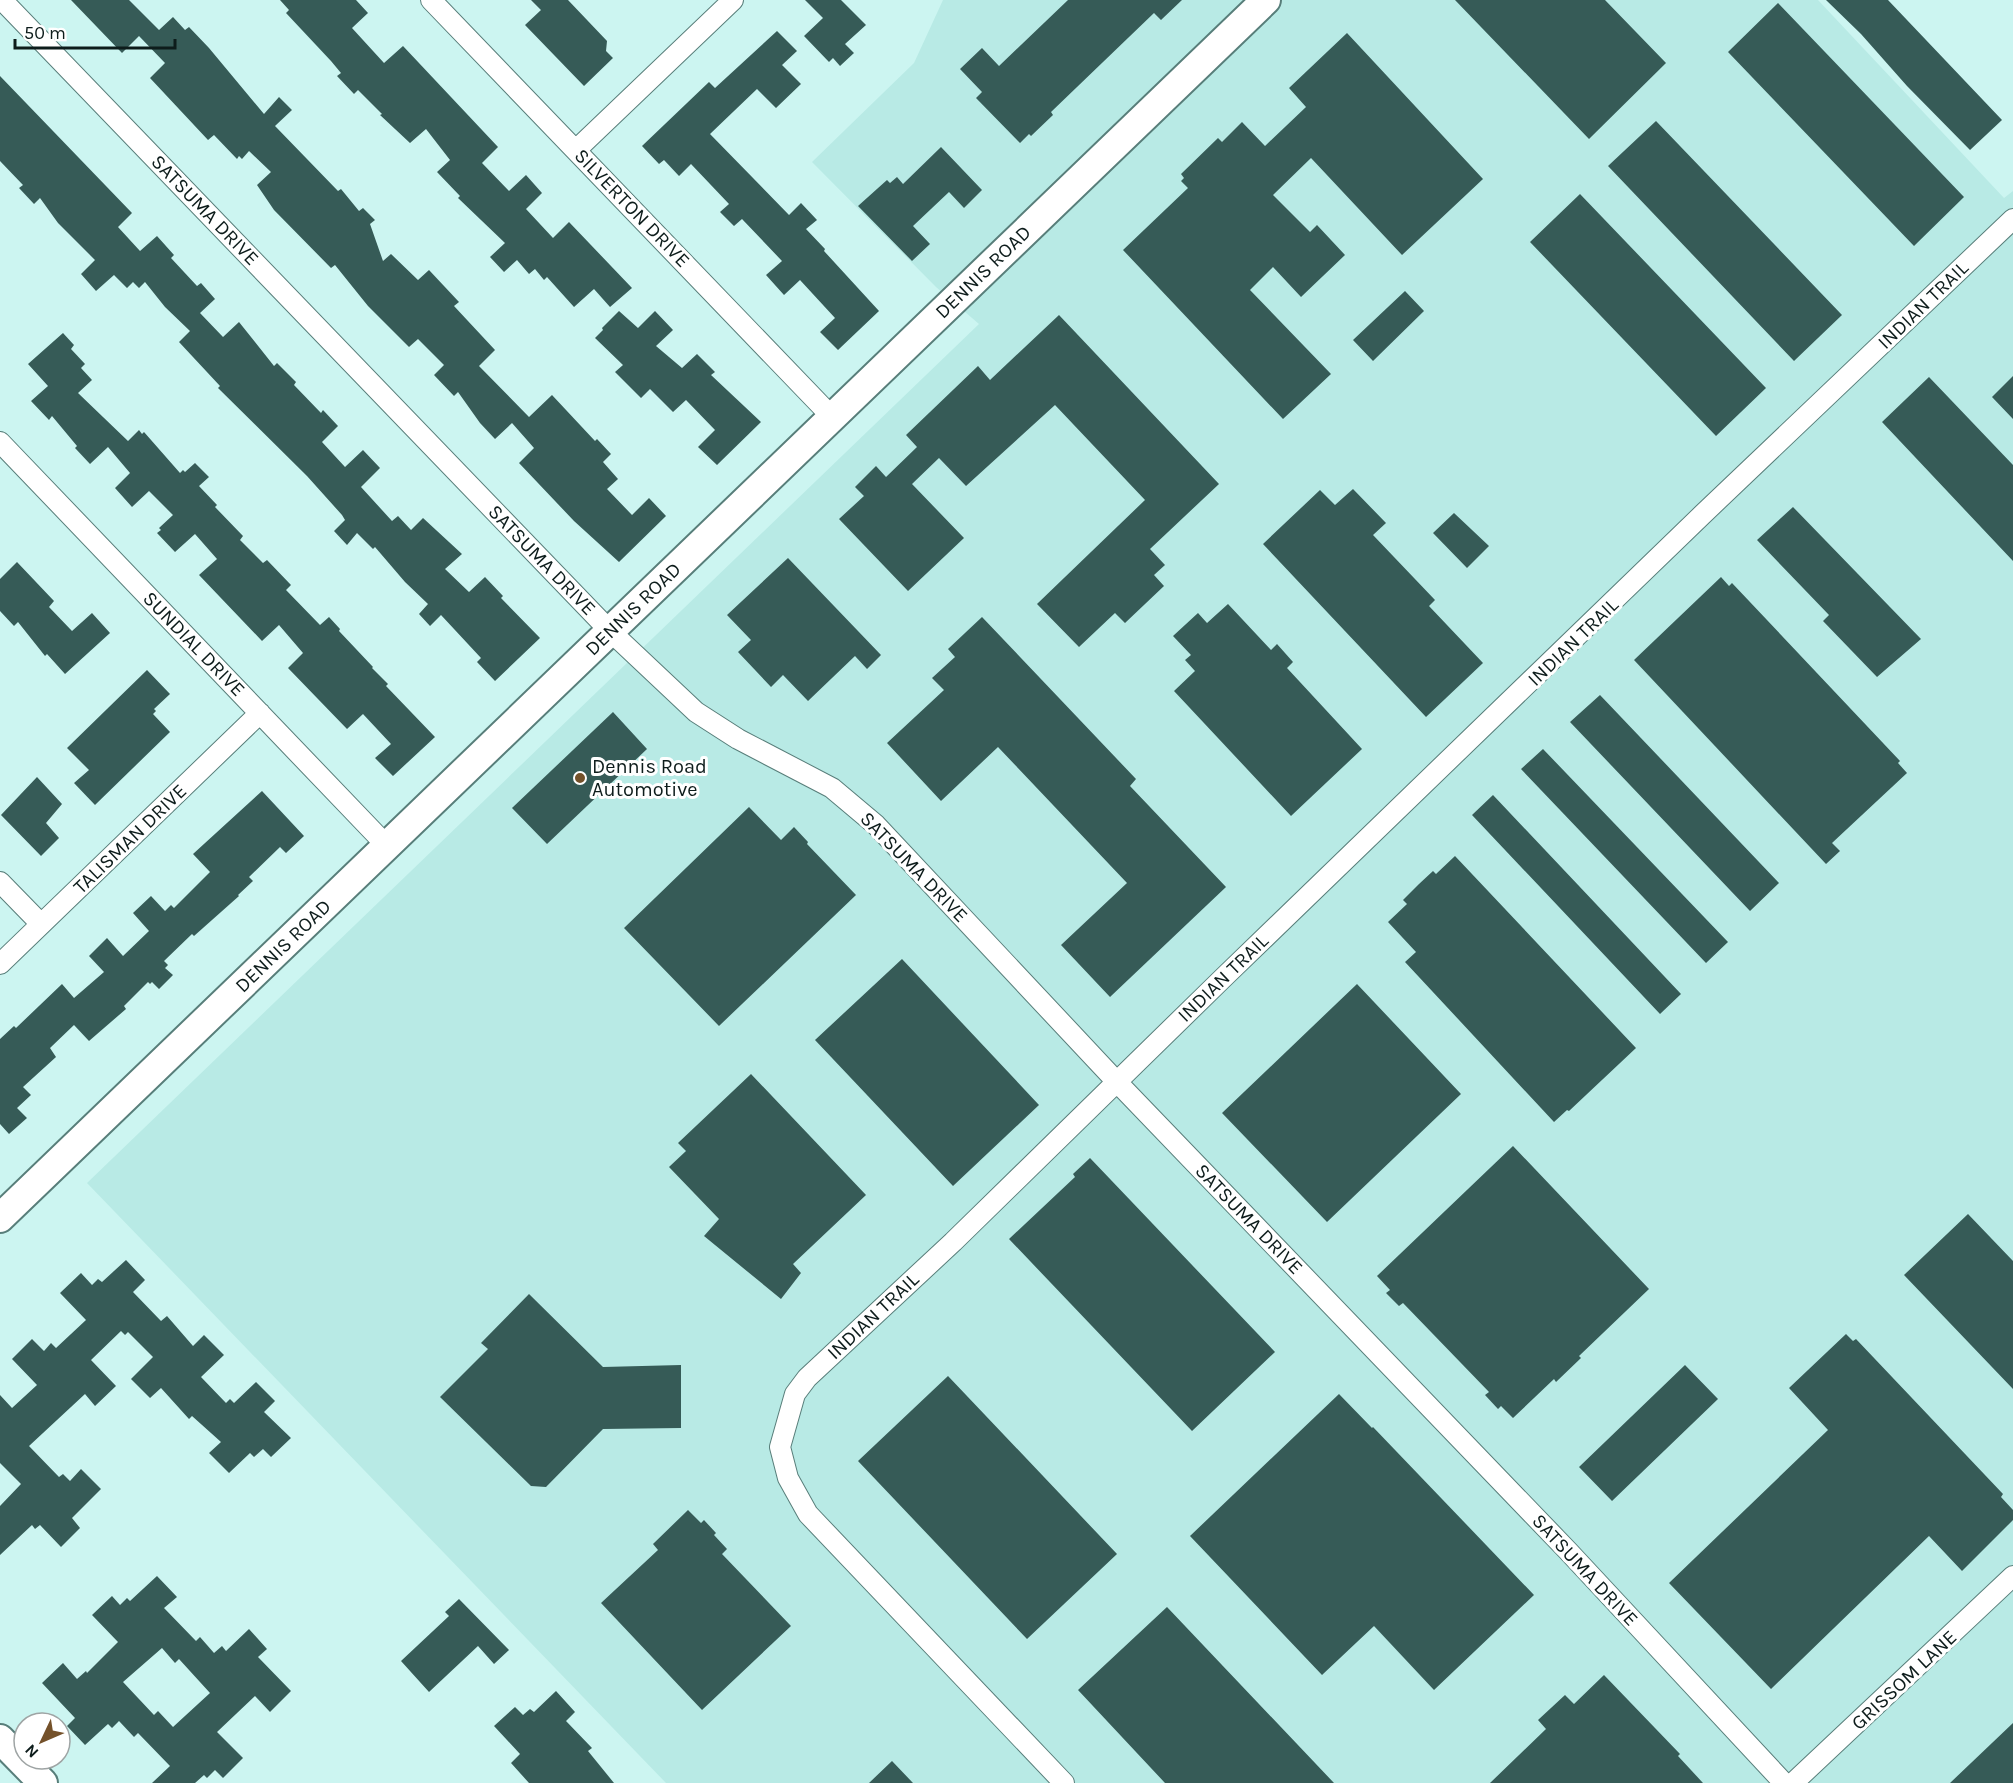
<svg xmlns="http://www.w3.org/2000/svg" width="2013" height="1783" font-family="Karla,sans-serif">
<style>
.built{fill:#b8eae5}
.building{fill:#365b57;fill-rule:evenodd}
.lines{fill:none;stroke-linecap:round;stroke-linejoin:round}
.street-casing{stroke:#587e7a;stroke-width:22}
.secondary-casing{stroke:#587e7a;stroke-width:32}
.street{stroke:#fff;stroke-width:20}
.secondary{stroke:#fff;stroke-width:28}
.poi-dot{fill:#74512a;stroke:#fff;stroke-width:2}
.labels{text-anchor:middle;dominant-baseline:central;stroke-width:6;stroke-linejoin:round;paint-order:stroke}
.street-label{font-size:20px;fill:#0d1c1b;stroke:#fff}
.poi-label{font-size:20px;fill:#0d1c1b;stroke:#fff;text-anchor:start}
</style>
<rect width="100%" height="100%" fill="#ccf5f1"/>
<!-- built -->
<path class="built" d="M943,0h875l186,198 9,-7v1592h-1347l-579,-600 892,-859 -43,-37 -124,-125 102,-99z"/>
<!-- building -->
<path class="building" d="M71,0h58l30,30 14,-13 12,13 4,-3 20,21 55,66 15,-17 13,13 -17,16 63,65 3,-2 18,22 4,-3 12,12 -5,4 13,37 8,-7 27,26 11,-10 30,32 -5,4 41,44 -16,16 50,51 23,-22 43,46 2,-2 14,15 -8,8 15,17 -11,10 25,26 17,-17 17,18 -47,46 -45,-41 -55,-58 15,-15 -22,-25 -17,16 -15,-16 -22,-31 -4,4 -20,-21 10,-10 -26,-26 -9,8 -41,-41 -33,-41 -4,3 -57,-58 -17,-25 14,-13 -22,-21 -7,8 -3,-3 -2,3 -23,-24 -6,5 -58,-62 15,-15 -26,-27 -17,17z
M280,0h76l12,13 -16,15 32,35 19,-17 95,101 -16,16 27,28 17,-16 16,18 -16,16 27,29 16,-16 63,66 -22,19 -16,-18 -20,18 -27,-30 -3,3 -9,-11 -6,5 -12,-14 -13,12 -14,-15 15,-14 -47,-45 2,-2 -23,-24 13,-12 -24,-31 -16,14 -30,-28 2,-1 -24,-24 -4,4 -17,-18 4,-3 -10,-12 -45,-48 3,-3z
M531,0h37l39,41 -1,10 7,7 -29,28 -59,-61 16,-15z
M805,0h36l25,25 -21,19 9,9 -14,13 -7,-8 -4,4 -25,-26 19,-18z
M1068,0h114l-21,20 -7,-7 -103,99 2,3 -22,21 -2,-2 -9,9 -44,-45 6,-6 -22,-23 22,-21 17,18z
M1455,0h150l61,63 -77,76z
M1826,0h62l114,120 -32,30 -63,-64 -46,-52z
M1778,3l186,194 -50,49 -186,-194z
M777,31l20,20 -15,14 19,19 -25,24 -19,-19 -47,45 79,81 12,-12 16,17 -11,9 19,20 -1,2 55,60 -41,39 -18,-18 15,-14 -35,-38 -16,15 -18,-20 16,-14 -40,-42 -8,7 -14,-14 9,-8 -38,-40 -12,12 -15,-16 -5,4 -17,-18 67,-64 6,6z
M1347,33l136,146 -81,76 -91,-97 -38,37 37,37 7,-7 28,30 -44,42 -28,-30 -23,23 81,84 -48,45 -160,-169 65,-62 -7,-7 3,-3 -3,-4 37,-36 4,4 20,-20 23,24 41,-39 -17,-19z
M0,76l132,137 -14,14 22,24 17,-15 17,19 -3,3 26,28 4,-3 14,16 -15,14 23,24 16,-15 35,44 3,-3 19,19 -2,3 27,28 2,-3 15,16 -16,16 23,25 18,-17 17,18 -19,19 31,34 6,-5 13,14 12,-12 39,36 -17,15 24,23 16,-15 18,19 -2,2 39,40 -45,43 -18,-19 4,-4 -40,-43 -11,11 -11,-12 9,-10 -23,-22 -30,-35 -2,2 -16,-16 -10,12 -13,-14 11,-11 -3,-5 -35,-39 -89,-88 2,-2 -41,-44 11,-11 -25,-24 -20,-25 -6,6 -6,-6 -6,6 -13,-13 -18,16 -15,-17 14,-14 -37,-37 -18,-25 -6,6 -15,-16 4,-3 -23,-24z
M1656,121l186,194 -48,46 -186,-195z
M941,147l41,43 -18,18 -15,-16 -36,34 17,18 -18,17 -54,-55 29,-26 3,3 7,-6 6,7z
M1580,194l186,194 -50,48 -186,-194z
M1405,291l19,20 -51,50 -20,-21z
M619,311l19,17 17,-17 18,19 -17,16 26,22 15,-14 18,18 -4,3 50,47 -44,43 -19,-18 17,-17 -29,-30 -13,12 -23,-23 -9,9 -26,-26 8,-7 -28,-27 8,-8 -1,-2z
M1059,315l160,169 -69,65 15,16 -11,10 10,11 -39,37 -10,-10 -36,34 -42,-43 108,-104 -90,-95 -89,81 -27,-28 -27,26 52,54 -56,53 -69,-72 25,-23 -9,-9 21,-21 10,11 31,-30 -11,-12 72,-69 12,14z
M63,333l11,12 -3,4 14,15 -4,4 11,12 -14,13 50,48 11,-11 3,4 2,-2 36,41 3,-3 2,2 10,-9 14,14 -10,9 18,19 -2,2 28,29 -3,4 23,23 4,-3 24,25 -5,5 34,35 9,-8 11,12 -1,2 34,36 -1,1 16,16 -2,2 49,51 -42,39 -18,-18 16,-14 -28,-30 -16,15 -59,-61 15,-15 -24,-28 -17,16 -63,-66 18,-16 -22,-25 -20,18 -18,-19 4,-3 -2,-2 14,-13 -24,-24 -17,16 -17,-19 15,-15 -22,-26 -18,17 -15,-16 2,-2 -25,-30 -3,4 -18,-19 17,-15 -20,-22z
M2013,376v43l-21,-22z
M1929,377l84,88v96l-131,-139z
M1353,489l33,34 -13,12 62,65 -6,6 54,57 -57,54 -163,-173 57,-54 15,15z
M1793,507l128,132 -44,38 -54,-56 6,-6 -72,-75z
M1454,513l35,33 -22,22 -34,-35z
M788,558l93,97 -14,14 -12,-13 -47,45 -25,-26 -12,12 -33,-35 13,-12 -24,-25z
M17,562l37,39 -5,6 23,24 20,-18 18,20 -45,41 -18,-20 -2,2 -27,-34 -4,4 -14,-15v-32z
M1721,577l8,9 3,-3 168,178 -2,2 9,10 -75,70 8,8 -14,13 -192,-204z
M1228,604l43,46 6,-6 16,18 -6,6 75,81 -71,67 -117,-125 21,-20 -10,-11 6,-5 -18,-19 25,-23 9,10z
M982,617l154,162 -6,7 96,101 -116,110 -49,-52 66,-62 -129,-136 -57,54 -54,-58 57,-53 -12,-12 23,-21 -7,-8z
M147,670l23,24 -16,15 2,2 -3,3 17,18 -75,73 -21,-22 15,-13 -22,-22z
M1600,695l179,188 -29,28 -180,-189z
M613,712l34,37 -100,95 -35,-36z
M1543,749l185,193 -22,21 -185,-194z
M37,777l25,27 -16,19 13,15 -18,18 -40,-41z
M262,791l42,45 -18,17 -6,-6 -31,30 4,4 -15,14 1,1 -45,40 -2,-2 -28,27 4,4 -3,3 8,7 -14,14 -7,-7 -2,2 -2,-2 -24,24 2,3 -37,32 -15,-16 -24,23 6,9 -33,30 8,8 -14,13 10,10 -18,16 -9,-10v-85l14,-13 2,2 46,-44 12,14 30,-26 -15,-16 18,-18 16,18 26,-25 -16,-18 18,-17 14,15 6,-6 3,3 36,-36 -17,-18z
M1493,795l188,199 -21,20 -188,-199z
M749,807l32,33 13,-13 14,15 -1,2 49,51 -137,131 -95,-98z
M1455,856l181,192 -67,63 -2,-1 -13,12 -149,-160 11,-10 -28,-30 19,-18 -4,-4 16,-16 14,-13 3,3z
M902,959l137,146 -86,81 -138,-146z
M1357,984l104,110 -134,128 -105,-109z
M751,1074l115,121 -73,69 8,9 -20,26 -77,-63 15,-17 -50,-52 17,-16 -8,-8z
M1513,1146l136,143 -70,67 2,2 -25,24 -2,-3 -41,39 -12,-12 -3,3 -13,-14 4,-3 -86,-89 -4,3 -13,-13 4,-3 -13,-14z
M1090,1158l185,194 -83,79 -183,-192 66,-62 -2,-3z
M1968,1214l45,47v128l-109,-114z
M126,1260l19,20 -12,12 28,29 6,-5 26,30 11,-11 20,20 -23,22 25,26 4,-4 4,4 22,-21 19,19 -11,11 27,26 -20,19 -8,-8 -9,8 -4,-4 -21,20 -20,-20 12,-11 -29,-26 -3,3 -28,-31 -11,10 -19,-19 22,-22 -25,-25 -3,3 -4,-4 -30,29 25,26 -21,20 -10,-12 -56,52 30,31 4,-3 7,7 11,-12 20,20 -29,29 8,10 -19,19 -21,-22 -5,4 -3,-4 -32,30v-49l21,-22 -21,-21v-68l12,13 25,-23 -25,-26 20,-20 12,12 7,-8 5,5 30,-28 -26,-27 21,-20 11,12 6,-6 4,3z
M529,1294l74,73 78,-2v63l-78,1 -57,58 -15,-1 -91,-89 48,-48 -7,-6z
M1846,1334l7,7 3,-2 147,155 -2,3 12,13v10l-51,51 -33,-35 -158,153 -102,-106 159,-153 -39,-42z
M1685,1365l33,34 -106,102 -33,-34z
M948,1376l169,178 -90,85 -169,-178z
M1339,1394l33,34 1,-1 161,168 -100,95 -60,-64 -52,49 -132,-139z
M688,1510l13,13 3,-3 12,13 -2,2 13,14 -5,5 69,72 -89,84 -101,-107 57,-53 -5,-6z
M157,1576l20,21 -13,11 32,33 4,-4 14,16 8,-7 4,5 23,-22 18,20 -9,8 33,34 -21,21 -15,-16 -38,36 26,26 -20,20 -8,-8 -8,8 -3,-3 -9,8h-43l18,-17 -32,-33 -4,4 -15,-16 -7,7 -4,-4 -23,21 -18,-19 8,-8 -33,-35 21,-20 14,16 9,-8 1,2 31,-31 -26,-27 20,-19 8,9 7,-7 3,3zM162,1648l13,15 4,-4 31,34 -37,34 -15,-16 -4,4 -31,-33z
M459,1599l50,51 -15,14 -16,-18 -49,46 -28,-31 48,-45 -4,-4z
M1167,1607l167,176h-169l-87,-93z
M1604,1675l76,79 -2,2 25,27h-213l56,-54 -8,-9 27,-25 9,9z
M556,1691l19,21 -9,9 26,27 -4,3 26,32h-85l-18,-20 9,-9 -26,-28 21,-19 8,8 7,-6 4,3z
M2013,1723v60h-63z
M892,1761l21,22h-44z"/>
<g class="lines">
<!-- street casing -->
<g class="street-casing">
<path id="street" d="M2,0l608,631 86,81 42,27 94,49 44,37 240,256 452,470 216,232
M431,0l401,417
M576,150l157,-150
M0,442l387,404
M0,882l41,42
M0,964l260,-251
M1064,1783l-256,-269 -20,-36 -8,-31 15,-53 12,-16 146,-136 269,-263 480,-464 311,-296
M1793,1783l220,-207"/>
</g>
<!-- secondary casing -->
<g class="secondary-casing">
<path id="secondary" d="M0,1218l1266,-1218
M0,1739l43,44"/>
</g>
<!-- street -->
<use href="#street" class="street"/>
<!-- secondary -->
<use href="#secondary" class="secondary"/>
</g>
<!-- markers -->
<circle class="poi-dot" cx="580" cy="778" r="6"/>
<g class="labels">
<!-- street labels -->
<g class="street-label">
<text transform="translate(632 208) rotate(46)">SILVERTON DRIVE</text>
<text transform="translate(205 210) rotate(46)">SATSUMA DRIVE</text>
<text transform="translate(983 272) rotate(-44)">DENNIS ROAD</text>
<text transform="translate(1923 305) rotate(-44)">INDIAN TRAIL</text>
<text transform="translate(542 560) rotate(46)">SATSUMA DRIVE</text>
<text transform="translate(633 609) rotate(-44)">DENNIS ROAD</text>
<text transform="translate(1573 642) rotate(-44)">INDIAN TRAIL</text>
<text transform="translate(194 644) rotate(46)">SUNDIAL DRIVE</text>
<text transform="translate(130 839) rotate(-44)">TALISMAN DRIVE</text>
<text transform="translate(914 867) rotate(46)">SATSUMA DRIVE</text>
<text transform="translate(283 946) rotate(-44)">DENNIS ROAD</text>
<text transform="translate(1223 978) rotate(-44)">INDIAN TRAIL</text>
<text transform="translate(1249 1219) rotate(46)">SATSUMA DRIVE</text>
<text transform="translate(873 1316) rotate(-43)">INDIAN TRAIL</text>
<text transform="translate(1585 1570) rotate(47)">SATSUMA DRIVE</text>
<text transform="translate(1904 1680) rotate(-43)">GRISSOM LANE</text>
</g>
<!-- poi labels -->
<g class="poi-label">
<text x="592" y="766">Dennis Road<tspan x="592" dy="23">Automotive</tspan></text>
</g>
</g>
<!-- north arrow -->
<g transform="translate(42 1741) rotate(226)"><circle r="28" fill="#ffffff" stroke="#9ea4a4" stroke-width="1.5"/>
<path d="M0-4.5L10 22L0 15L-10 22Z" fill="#74512a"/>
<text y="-9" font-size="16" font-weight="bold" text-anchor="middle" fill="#0d1c1b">N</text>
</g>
<!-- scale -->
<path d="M15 39v9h160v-9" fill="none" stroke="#0d1c1b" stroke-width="3"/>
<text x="24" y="39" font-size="18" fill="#0d1c1b" stroke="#ffffff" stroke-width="4.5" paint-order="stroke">50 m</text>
</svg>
